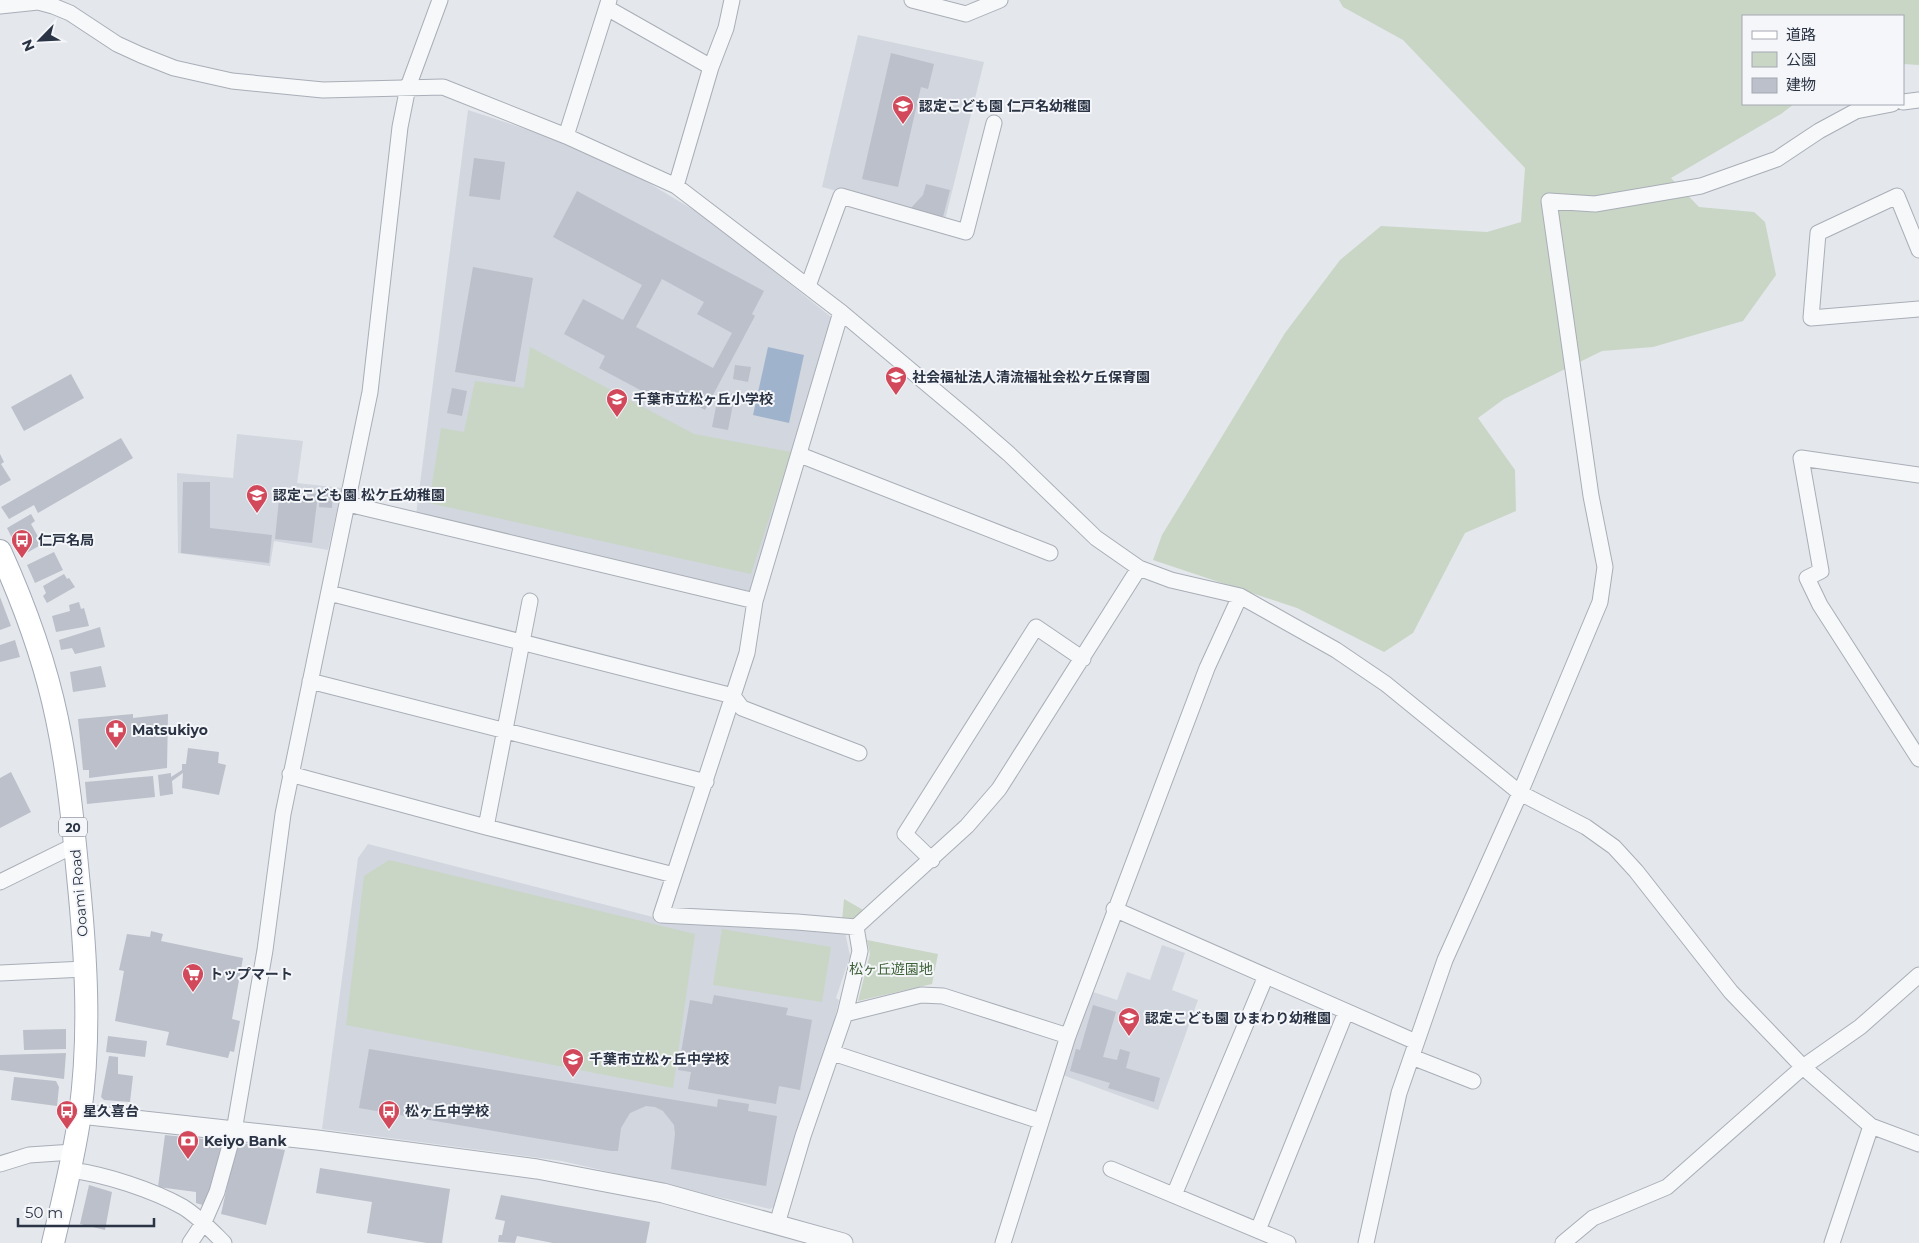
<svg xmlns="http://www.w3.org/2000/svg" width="1919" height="1243" font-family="Montserrat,'Noto Sans JP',sans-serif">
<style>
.built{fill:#d2d6de}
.green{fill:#c9d6c5}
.water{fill:#9fb4cc}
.building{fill:#bbc0ca;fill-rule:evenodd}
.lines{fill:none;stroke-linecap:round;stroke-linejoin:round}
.minor-casing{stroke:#a9aeb7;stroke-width:17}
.tertiary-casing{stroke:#a9aeb7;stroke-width:21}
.primary-casing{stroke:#a3abb8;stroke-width:24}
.minor{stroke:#f7f8fa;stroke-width:15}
.tertiary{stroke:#f7f8fa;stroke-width:19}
.primary{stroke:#fff;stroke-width:22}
.labels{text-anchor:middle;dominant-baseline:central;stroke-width:4;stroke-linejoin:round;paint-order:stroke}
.shield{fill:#f4f6f9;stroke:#676e7b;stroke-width:1}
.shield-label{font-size:12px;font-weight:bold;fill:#2b3445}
.poi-label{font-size:14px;font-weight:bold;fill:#2b3445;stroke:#f4f6f9;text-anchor:start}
.street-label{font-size:14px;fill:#2b3445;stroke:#f4f6f9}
.park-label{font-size:14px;fill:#3f6138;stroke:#f4f6f9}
</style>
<rect width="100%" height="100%" fill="#e4e7ec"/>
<!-- built -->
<path class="built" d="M858,35l126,27 -39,158 -123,-33z
M468,110l106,35 68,34 65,39 128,102 -82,272 -337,-77z
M237,434l66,7 -6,42 45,5 -14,62 -54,-9 -4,25 -92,-13 -1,-80 56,5z
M368,844l285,73 192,15 5,24 -14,42 3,2 -6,26 -58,180 -5,3 -208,-48 -240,-32 36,-271z
M1162,945l23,8 -13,37 26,10 -40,110 -98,-36 30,-83 27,9 10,-28 23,8z"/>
<!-- green -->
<path class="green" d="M1339,0h580v65l-16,-1v-48h-160v88h51l-13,10 -110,64 28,29 55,5 11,10 11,53 -33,46 -90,26 -51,4 -98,48 -26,19 37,52 1,41 -51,22 -52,100 -29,19 -87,-44 -144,-48 9,-25 123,-202 55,-73 41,-34 106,6 34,-10 4,-54 -122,-128 -60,-33z
M530,347l164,87 97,18 -40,122 -322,-71 12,-75 23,4 11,-51 49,7z
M389,860l306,74 -22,154 -327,-63 18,-149z
M844,899l21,12 -10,7 -13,3z
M722,929l109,18 -9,55 -109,-17z
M867,940l71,14 -6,30 -74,17 12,-47z"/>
<!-- water -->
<path class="water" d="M768,347l36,8 -15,68 -36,-8z"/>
<!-- building -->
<path class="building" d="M891,53l43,11 -6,25 -7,-2 -23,100 -36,-8z
M474,158l31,4 -5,38 -31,-4z
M926,184l24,6 -7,27 -32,-9 12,-13z
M577,191l187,100 -12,23 3,2 -50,94 -27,-15 -6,12 -73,-39 6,-12 -41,-22 19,-35 40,21 19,-35 -89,-48zM662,279l42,23 -7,12 35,19 -19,35 -77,-41z
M473,267l60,11 -18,104 -60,-10z
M735,365l16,2 -3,15 -15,-3z
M71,374l13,24 -60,33 -13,-24z
M452,388l15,3 -5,25 -15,-3z
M719,391l16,3 -7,36 -16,-3z
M121,438l12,20 -95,55 -4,-8 -25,14 -8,-12z
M0,454l4,8 -3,2 10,16 -11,6z
M183,482h27v46l62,7 -3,28 -88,-10z
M280,489l38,5 -6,49 -37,-4z
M320,491l13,2 -1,15 -13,-1z
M31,514l4,7 -4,3 10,18 -3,2 1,2 -18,10 -14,-28z
M54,552l9,18 -28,13 -8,-18z
M64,574l3,5 2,-1 6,9 -28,16 -4,-7 3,-3 -3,-7z
M0,597l11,29 -11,4z
M79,602l2,7 3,-1 5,18 -33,6 -4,-16 18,-5 -1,-6z
M100,627l5,20 -30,7 -3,-6 -11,2 -2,-10z
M15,640l5,17 -20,5v-17z
M101,666l5,21 -33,5 -3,-20z
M133,714v4l35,-4 -1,54 -78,10v-8h-6l-5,-51z
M188,748l31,4 -1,11 8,2 -7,30 -37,-7 1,-15 -11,8 1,13 -13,2 -2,-21 13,-2v4l11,-7v-6h4z
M11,772l20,40 -31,16v-50z
M153,776l2,21 -68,7 -2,-22z
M151,931l12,3 -2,7 82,17 -11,61 8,2 -6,31 -4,-1 -2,7 -62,-13 3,-13 -54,-11 9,-50 -5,-1 8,-36 23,3z
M714,995l74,13 -2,7 26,5 -12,70 -21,-4 -3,18 -88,-15 3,-17 -13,-2 12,-70 22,4z
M1093,1005l23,7 -13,45 14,3 3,-11 10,3 -4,16 34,10 -6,24 -46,-14 2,-5 -40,-12 6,-22 4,1z
M66,1029v20l-42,1 -1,-20z
M108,1036l39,5 -2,16 -39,-5z
M369,1049l348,58 1,-8 31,5 -1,7 29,5 -11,70 -95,-17 4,-35 -1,-9 -11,-14 -8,-4 -9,-1 -16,7 -9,15 -3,23h-7l-252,-43z
M66,1053l-2,26 -64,-9v-15z
M109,1056l9,1v17l15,2 -3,26 -26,-2 -3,-3z
M14,1077l42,4 3,6 -2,19 -46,-6z
M165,1135l58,6 -17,65 -10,-3v-11l-38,-5z
M237,1142l48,8 -19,75 -45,-11z
M320,1168l130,21 -8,54h-15l-60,-10 5,-31 -56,-9z
M89,1185l23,7 -7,38 -25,-6z
M501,1195l149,27 -4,21h-93l-36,-7 -2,7 -17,-1 1,-7h3l3,-14 -10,-2z"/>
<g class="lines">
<!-- minor casing -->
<g class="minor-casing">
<path id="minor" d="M912,0l54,14 34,-14
M0,6l38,-4 15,4 17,7 47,31 24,11 33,13 58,13 91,9 120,-3 123,49 110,50 165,126 129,108 39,34 87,84 43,30 32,12 69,16 96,54 50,34 134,109 66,34 28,20 22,24 95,121 72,75 68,59 48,18
M607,8l104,59
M1903,102l16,-2
M566,136l43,-136
M676,186l35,-119 15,-39 6,-28
M1919,250l-22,-54 -79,37 -7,85 108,-9
M808,286l33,-90 125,36 28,-109
M841,312l-86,289 -8,52 -86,262 136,7 59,5
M800,455l250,98
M1919,475l-118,-17 20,113 -14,7 13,27 99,154
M348,504l407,97
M329,593l404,103 9,12 117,45
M310,681l396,101
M290,774l196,53 188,48
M486,827l44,-226
M932,860l-27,-26 131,-207 47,32
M0,882l75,-37
M1114,909l302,133
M0,973l85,-4
M845,1014l76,-19 22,1 125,40
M833,1053l207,68
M1412,1057l61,24
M0,1164l29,-9 44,-3
M1111,1169l177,74
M70,1170c34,4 83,20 113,37 16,10 28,23 41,36
M1174,1195l92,-219
M777,1224l26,-88 42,-122 15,-63 -4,-24 111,-101 32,-37 140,-221
M1258,1230l88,-218
M190,1243l14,-21 13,-30 17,-61 31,-181 18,-136 87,-422 30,-265 8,-40 32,-87
M1003,1243l65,-207 139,-368 33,-72
M1366,1243l33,-150 46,-133 75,-167 80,-191 5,-35 -14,-71 -42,-295 46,3 106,-18 76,-27 42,-28 37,-20 36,-7
M1563,1243l30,-25 74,-31 136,-120 57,-40 59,-52
M1832,1243l39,-117"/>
</g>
<!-- tertiary casing -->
<g class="tertiary-casing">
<path id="tertiary" d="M80,1114l237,26 220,29 126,24 180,50"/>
</g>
<!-- primary casing -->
<g class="primary-casing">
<path id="primary" d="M0,551c24,53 45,110 57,168 11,52 16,104 21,157 8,79 13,159 2,238 -6,43 -17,86 -27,129"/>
</g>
<!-- minor -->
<use href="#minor" class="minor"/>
<!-- tertiary -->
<use href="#tertiary" class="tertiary"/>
<!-- primary -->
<use href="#primary" class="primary"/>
</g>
<!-- icons -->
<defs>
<g id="school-pin" transform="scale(1.125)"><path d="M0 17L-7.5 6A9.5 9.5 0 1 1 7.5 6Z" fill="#d1495b" stroke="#f4f6f9"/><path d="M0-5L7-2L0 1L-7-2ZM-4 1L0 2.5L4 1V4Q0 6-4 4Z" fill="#fff"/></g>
<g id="bus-pin" transform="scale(1.125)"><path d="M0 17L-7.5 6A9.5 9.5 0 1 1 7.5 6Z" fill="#d1495b" stroke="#f4f6f9"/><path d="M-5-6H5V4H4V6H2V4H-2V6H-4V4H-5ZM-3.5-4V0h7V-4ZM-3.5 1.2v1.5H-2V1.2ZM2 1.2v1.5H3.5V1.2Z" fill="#fff"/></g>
<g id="pharmacy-pin" transform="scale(1.125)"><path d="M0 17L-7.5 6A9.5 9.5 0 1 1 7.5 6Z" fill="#d1495b" stroke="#f4f6f9"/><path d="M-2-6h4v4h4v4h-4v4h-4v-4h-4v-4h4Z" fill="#fff"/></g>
<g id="supermarket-pin" transform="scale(1.125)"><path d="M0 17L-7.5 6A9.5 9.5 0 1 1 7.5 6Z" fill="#d1495b" stroke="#f4f6f9"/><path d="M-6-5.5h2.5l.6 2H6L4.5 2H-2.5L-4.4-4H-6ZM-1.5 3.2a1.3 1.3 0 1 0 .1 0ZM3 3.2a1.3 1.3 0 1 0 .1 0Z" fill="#fff"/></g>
<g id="bank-pin" transform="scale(1.125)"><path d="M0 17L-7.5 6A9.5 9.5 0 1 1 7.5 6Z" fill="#d1495b" stroke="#f4f6f9"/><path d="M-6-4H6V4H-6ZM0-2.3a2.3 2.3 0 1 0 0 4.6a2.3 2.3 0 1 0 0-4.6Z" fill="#fff"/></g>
</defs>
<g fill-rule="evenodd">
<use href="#school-pin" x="903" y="106"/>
<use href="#school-pin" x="896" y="377"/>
<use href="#school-pin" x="617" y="399"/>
<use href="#school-pin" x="257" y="495"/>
<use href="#bus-pin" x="22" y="540"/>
<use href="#pharmacy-pin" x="116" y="730"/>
<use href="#supermarket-pin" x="193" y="974"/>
<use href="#school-pin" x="1129" y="1018"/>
<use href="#school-pin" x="573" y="1059"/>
<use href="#bus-pin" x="67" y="1111"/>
<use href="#bus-pin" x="389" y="1111"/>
<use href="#bank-pin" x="188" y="1141"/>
</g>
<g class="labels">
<!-- shield labels -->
<rect class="shield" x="59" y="817.5" width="28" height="19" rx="4"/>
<g class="shield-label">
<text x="73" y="827">20</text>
</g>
<!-- poi labels -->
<g class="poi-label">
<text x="919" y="106">認定こども園 仁戸名幼稚園</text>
<text x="912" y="377">社会福祉法人清流福祉会松ケ丘保育園</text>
<text x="633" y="399">千葉市立松ヶ丘小学校</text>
<text x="273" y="495">認定こども園 松ケ丘幼稚園</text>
<text x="38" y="540">仁戸名局</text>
<text x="132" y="730">Matsukiyo</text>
<text x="209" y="974">トップマート</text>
<text x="1145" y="1018">認定こども園 ひまわり幼稚園</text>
<text x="589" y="1059">千葉市立松ヶ丘中学校</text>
<text x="83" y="1111">星久喜台</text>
<text x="405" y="1111">松ヶ丘中学校</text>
<text x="204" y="1141">Keiyo Bank</text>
</g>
<!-- street labels -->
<g class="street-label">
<text transform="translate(79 893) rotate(-95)">Ooami Road</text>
</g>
<!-- park labels -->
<g class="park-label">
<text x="891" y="969">松ヶ丘遊園地</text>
</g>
</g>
<!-- legend -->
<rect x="1742" y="15" width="162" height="90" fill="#f4f6f9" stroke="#a4a8b1"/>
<rect x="1752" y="31" width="25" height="8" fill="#ffffff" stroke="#a4a8b1"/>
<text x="1786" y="40" font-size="15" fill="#2b3445">道路</text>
<rect x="1752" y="52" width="25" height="15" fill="#c9d6c5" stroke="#a4a8b1"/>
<text x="1786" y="65" font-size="15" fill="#2b3445">公園</text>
<rect x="1752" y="78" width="25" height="15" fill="#bbc0ca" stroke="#a4a8b1"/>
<text x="1786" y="90" font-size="15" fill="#2b3445">建物</text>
<!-- north arrow -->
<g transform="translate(40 40) rotate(246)" stroke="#f4f6f9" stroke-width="4" paint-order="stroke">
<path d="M0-4L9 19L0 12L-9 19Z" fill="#2b3445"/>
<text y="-8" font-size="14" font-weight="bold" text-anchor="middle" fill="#2b3445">N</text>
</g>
<!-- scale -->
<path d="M18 1218v8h136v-8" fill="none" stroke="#2b3445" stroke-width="2.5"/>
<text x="25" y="1218" font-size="15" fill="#2b3445" stroke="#f4f6f9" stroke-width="4" paint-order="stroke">50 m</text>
</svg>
